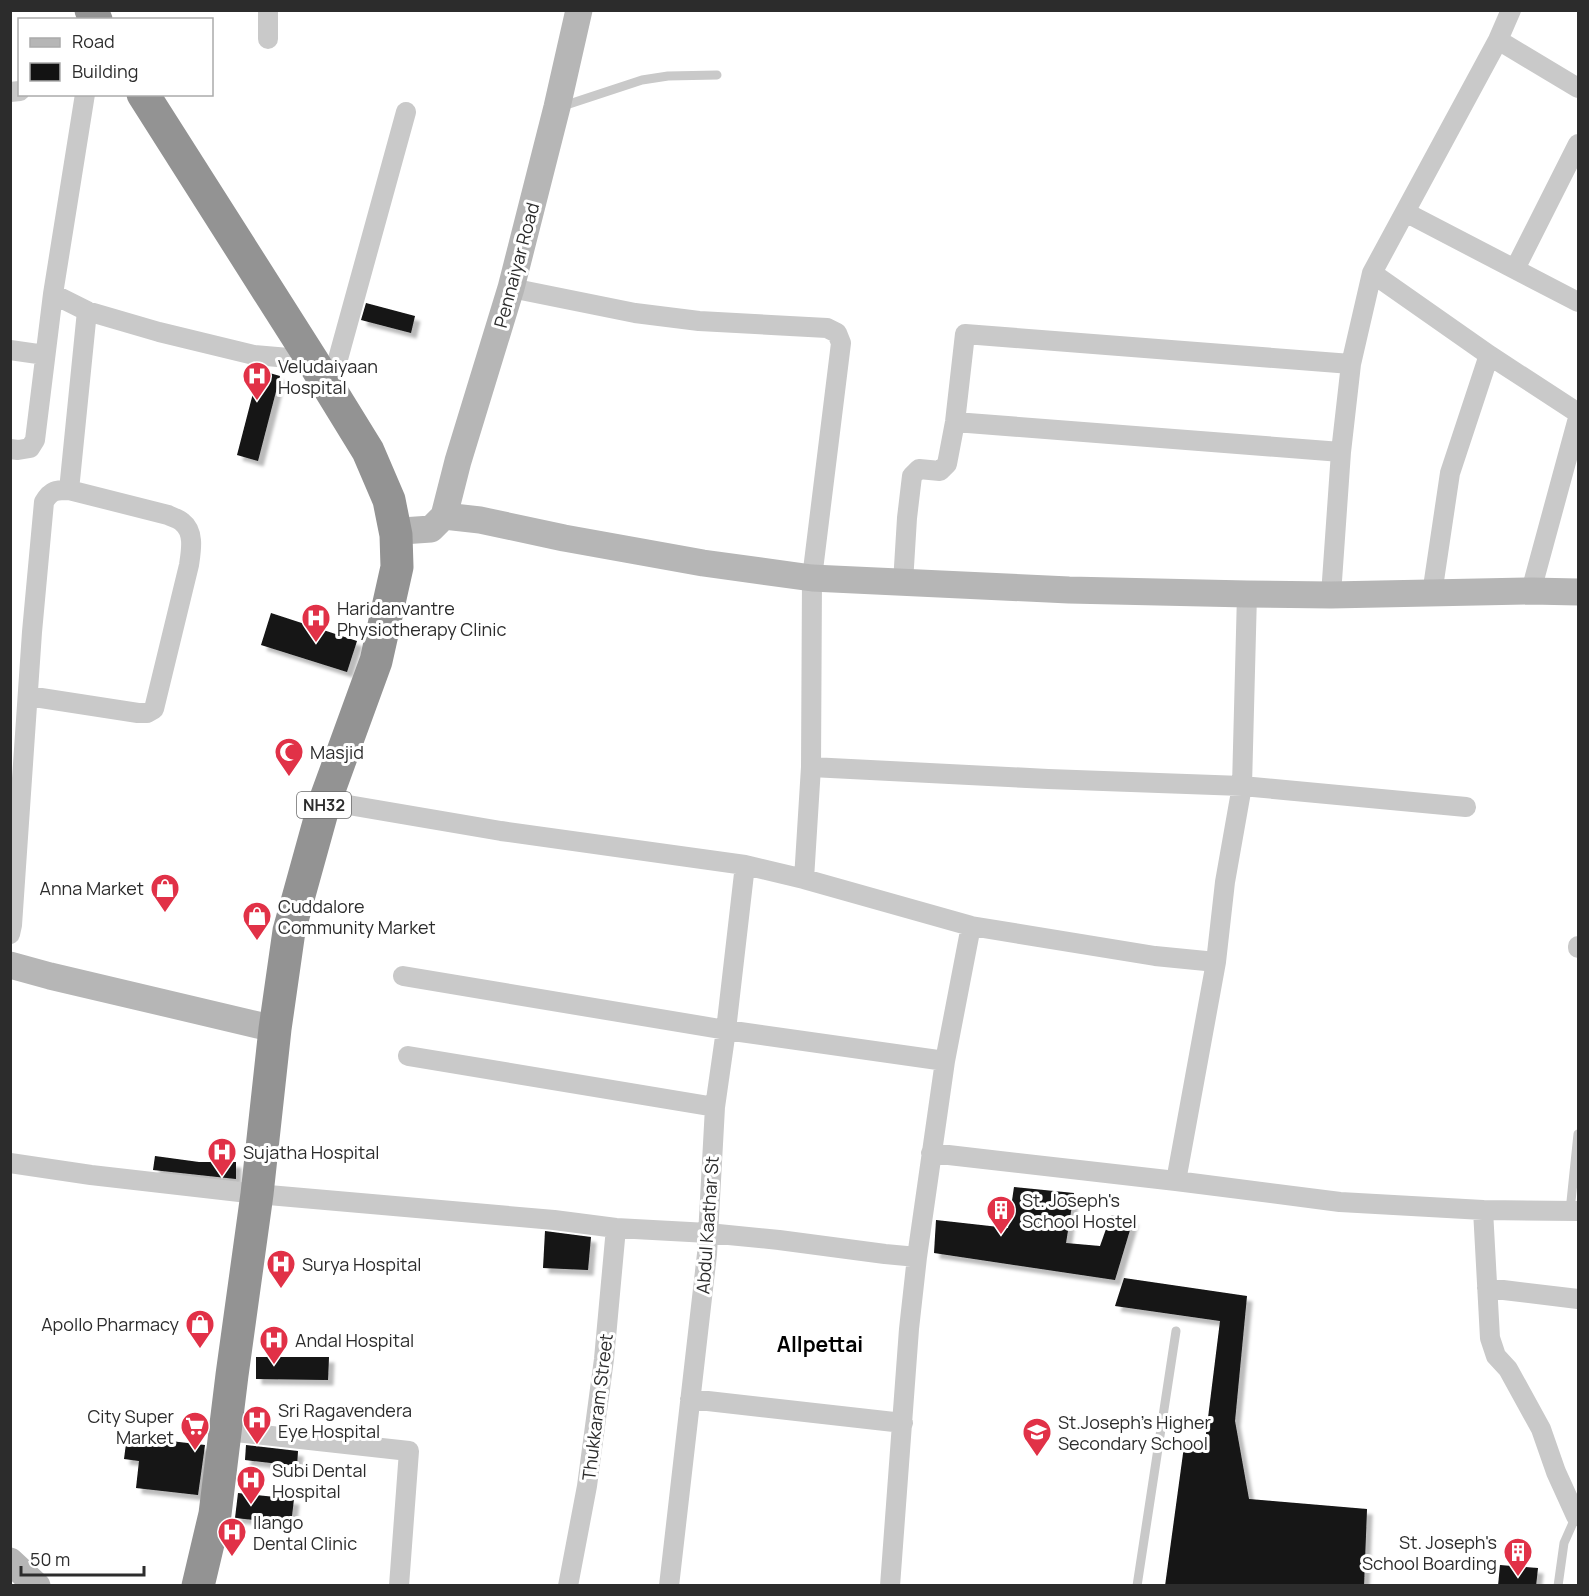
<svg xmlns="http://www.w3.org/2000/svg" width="1589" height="1596" font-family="Manrope,sans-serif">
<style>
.building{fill:#131313;filter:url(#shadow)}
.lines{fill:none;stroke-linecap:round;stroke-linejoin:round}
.lane{stroke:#c9c9c9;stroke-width:9}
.street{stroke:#c9c9c9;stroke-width:20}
.secondary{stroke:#b6b6b6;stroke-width:27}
.highway{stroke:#939393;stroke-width:33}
.labels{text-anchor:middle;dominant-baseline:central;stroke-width:6;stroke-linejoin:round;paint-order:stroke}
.shield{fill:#fff;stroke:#6b6b6b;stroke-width:1.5}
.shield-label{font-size:16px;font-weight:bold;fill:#2c2c2c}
.street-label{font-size:18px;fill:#2c2c2c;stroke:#fff}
.poi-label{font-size:18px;fill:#2c2c2c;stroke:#fff;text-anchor:start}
.quarter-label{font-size:21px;font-weight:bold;fill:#000;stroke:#fff}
</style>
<defs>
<filter id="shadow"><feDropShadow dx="5.5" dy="5.5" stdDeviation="1.5" flood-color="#0004"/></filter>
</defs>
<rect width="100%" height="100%" fill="#fff"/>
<!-- building -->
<path class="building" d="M366,303l49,13 -4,17 -50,-13z
M259,370l21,6 -22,85 -21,-6z
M271,613l86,28 -10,31 -86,-27z
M155,1156l44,6h37v17l-83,-9z
M1014,1187l60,6 -8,50 34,3 11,-31 22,5 -18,60 -181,-27 2,-33 72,8z
M545,1231l46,6 -3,33 -45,-2z
M1124,1278l123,18 -12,125 14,78 118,10 -3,77h-199l20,-147 20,3 15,-121 -105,-15z
M256,1357h73l-1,23 -72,-1z
M127,1436l78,9 -7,50 -62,-7 3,-27 -15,-2z
M246,1445l52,6 -1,15 -52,-6z
M238,1493l56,6 -3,25 -56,-6z
M1500,1565l38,3 -2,18h-38z"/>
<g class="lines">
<!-- lane -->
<path class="lane" d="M563,106l79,-26 26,-4 49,-1
M1570,1211l8,-77
M1137,1586l39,-255
M1558,1586l6,-43 12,-27"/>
<!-- street -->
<path class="street" d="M268,39v-29
M1498,40l80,48
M10,92l10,-1
M85,94l-32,200 34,17 72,21 95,23 58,5
M1405,212l173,90
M1515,269l63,-125
M1372,273l117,82 -39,118 -18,121
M511,288l124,25 64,8 128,7 10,5 4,10 -29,235 -1,189 -7,112
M10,350l35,5
M1489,355l89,58
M330,388l76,-276
M955,422l386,30
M10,449l8,1 12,-2 5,-8 18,-146
M903,583l4,-65 5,-42 7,-7 21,2 7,-7 8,-42 10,-88 386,30
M1531,591l47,-173
M1331,595l10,-143 10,-88 21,-91 126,-233 13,-30
M28,696l110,17h9l7,-4 35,-144c2,-14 6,-33 -7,-43 -3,-3 -10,-5 -14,-7l-99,-25
M811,767l237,12 194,7 224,21
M325,801l176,30 244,34 59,14 167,47 184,30 61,6
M10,934l2,-9 20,-293 12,-130c7,-12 12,-12 25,-12l18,-179
M1578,946v2
M403,976l323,54 219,31
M408,1056l307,51
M931,1153l245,28 164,21 143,8 7,128 6,18 12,13 33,60 15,43 20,44h2
M10,1163l81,12 166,19 297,26 62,8 92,5 71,7 106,14 32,3 -8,72 -19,257
M1176,1181l40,-219 9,-80 17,-96 5,-192
M1483,1210l95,1
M917,1257l28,-196 26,-135
M1487,1288l91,11
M690,1399l213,24
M226,1431l183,20 -10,135
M568,1586l19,-100 17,-127 12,-131
M669,1586l38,-332 8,-147 11,-77 19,-165"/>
<!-- secondary -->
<path class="secondary" d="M444,516l36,4 84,18 139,25 109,15 257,12 178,4 84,1 200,-4 47,1
M444,516l14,-55 53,-173 46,-181 22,-97
M395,529l7,2 29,-2 13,-13
M10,965l40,11 225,53
M10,1561l27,25"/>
<!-- highway -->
<path class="highway" d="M91,10l5,10
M143,94l169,266 56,91 21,49 7,35 1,32 -21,94 -51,140 -36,130 -14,98 -18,165 -25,181 -17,139 -17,72"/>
</g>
<!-- icons -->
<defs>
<g id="hospital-pin" transform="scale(1.5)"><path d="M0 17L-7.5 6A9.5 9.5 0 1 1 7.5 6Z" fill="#e13147" stroke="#fff"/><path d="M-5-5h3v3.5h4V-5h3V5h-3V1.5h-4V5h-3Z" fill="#fff"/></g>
<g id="mosque-pin" transform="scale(1.5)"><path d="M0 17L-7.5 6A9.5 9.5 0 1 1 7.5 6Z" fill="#e13147" stroke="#fff"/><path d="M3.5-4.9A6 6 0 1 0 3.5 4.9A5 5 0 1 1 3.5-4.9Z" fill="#fff"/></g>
<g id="shop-pin" transform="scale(1.5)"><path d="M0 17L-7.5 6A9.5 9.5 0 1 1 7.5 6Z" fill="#e13147" stroke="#fff"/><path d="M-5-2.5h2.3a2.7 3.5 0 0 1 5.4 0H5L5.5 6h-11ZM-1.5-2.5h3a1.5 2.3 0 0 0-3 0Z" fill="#fff"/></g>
<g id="building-pin" transform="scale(1.5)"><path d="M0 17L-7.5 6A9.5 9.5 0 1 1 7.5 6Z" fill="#e13147" stroke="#fff"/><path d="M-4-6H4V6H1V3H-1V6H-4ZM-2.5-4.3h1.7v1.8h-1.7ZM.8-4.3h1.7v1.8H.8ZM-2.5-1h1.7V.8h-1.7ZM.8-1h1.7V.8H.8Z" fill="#fff"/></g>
<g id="supermarket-pin" transform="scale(1.5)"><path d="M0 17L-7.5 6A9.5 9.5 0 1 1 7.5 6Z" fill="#e13147" stroke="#fff"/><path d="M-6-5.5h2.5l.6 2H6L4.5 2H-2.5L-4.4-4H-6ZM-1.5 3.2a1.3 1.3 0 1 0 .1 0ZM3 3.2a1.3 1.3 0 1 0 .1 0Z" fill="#fff"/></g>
<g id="school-pin" transform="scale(1.5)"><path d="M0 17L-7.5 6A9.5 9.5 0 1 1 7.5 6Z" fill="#e13147" stroke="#fff"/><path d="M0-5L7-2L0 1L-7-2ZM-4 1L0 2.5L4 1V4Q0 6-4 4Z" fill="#fff"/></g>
</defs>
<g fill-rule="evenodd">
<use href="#hospital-pin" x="257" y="376"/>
<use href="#hospital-pin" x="316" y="618"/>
<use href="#mosque-pin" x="289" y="752"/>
<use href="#shop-pin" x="165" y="888"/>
<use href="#shop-pin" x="257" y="916"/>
<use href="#hospital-pin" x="222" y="1152"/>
<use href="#building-pin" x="1001" y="1210"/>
<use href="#hospital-pin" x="281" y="1264"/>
<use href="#shop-pin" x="200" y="1324"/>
<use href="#hospital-pin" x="274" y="1340"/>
<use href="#hospital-pin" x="257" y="1420"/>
<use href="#supermarket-pin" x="195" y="1426"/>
<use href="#school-pin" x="1037" y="1432"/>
<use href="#hospital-pin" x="251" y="1480"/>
<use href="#hospital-pin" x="232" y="1532"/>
<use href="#building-pin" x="1518" y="1552"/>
</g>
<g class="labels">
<!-- shield labels -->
<rect class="shield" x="297" y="792" width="54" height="26" rx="4.5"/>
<g class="shield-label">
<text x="324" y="805">NH32</text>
</g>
<!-- street labels -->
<g class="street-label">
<text transform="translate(516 265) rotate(-75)">Pennaiyar Road</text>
<text transform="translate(707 1225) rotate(-86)">Abdul Kaathar St</text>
<text transform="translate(597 1407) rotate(-83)">Thukkaram Street</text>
</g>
<!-- poi labels -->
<g class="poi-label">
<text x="278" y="366">Veludaiyaan<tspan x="278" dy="21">Hospital</tspan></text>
<text x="337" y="608">Haridanvantre<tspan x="337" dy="21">Physiotherapy Clinic</tspan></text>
<text x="310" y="752">Masjid</text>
<text x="144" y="888" text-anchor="end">Anna Market</text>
<text x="278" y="906">Cuddalore<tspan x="278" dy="21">Community Market</tspan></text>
<text x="243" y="1152">Sujatha Hospital</text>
<text x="1022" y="1200">St. Joseph's<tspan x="1022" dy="21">School Hostel</tspan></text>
<text x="302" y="1264">Surya Hospital</text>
<text x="179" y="1324" text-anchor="end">Apollo Pharmacy</text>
<text x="295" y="1340">Andal Hospital</text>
<text x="278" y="1410">Sri Ragavendera<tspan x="278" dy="21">Eye Hospital</tspan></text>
<text x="174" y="1416" text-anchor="end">City Super<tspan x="174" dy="21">Market</tspan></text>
<text x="1058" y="1422">St.Joseph's Higher<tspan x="1058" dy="21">Secondary School</tspan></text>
<text x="272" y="1470">Subi Dental<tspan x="272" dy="21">Hospital</tspan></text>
<text x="253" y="1522">Ilango<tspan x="253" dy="21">Dental Clinic</tspan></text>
<text x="1497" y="1542" text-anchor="end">St. Joseph's<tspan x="1497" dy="21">School Boarding</tspan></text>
</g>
<!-- quarter labels -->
<g class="quarter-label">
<text x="820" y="1344">Allpettai</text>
</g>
</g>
<!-- border -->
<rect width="1589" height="1596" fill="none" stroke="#2c2c2c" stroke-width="24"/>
<!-- legend -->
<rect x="18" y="18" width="195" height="78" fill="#ffffff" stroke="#ababab" stroke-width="1.5"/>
<rect x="30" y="38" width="30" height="9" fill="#b6b6b6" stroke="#ababab" stroke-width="1.5"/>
<text x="72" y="48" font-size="18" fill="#2c2c2c">Road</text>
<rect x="30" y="63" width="30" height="18" fill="#131313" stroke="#ababab" stroke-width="1.5"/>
<text x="72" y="78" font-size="18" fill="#2c2c2c">Building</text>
<!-- scale -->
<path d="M21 1566v9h123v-9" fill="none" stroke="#2c2c2c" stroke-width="3"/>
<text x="30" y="1566" font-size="18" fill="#2c2c2c" stroke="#ffffff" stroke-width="4.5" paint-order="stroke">50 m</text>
</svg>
